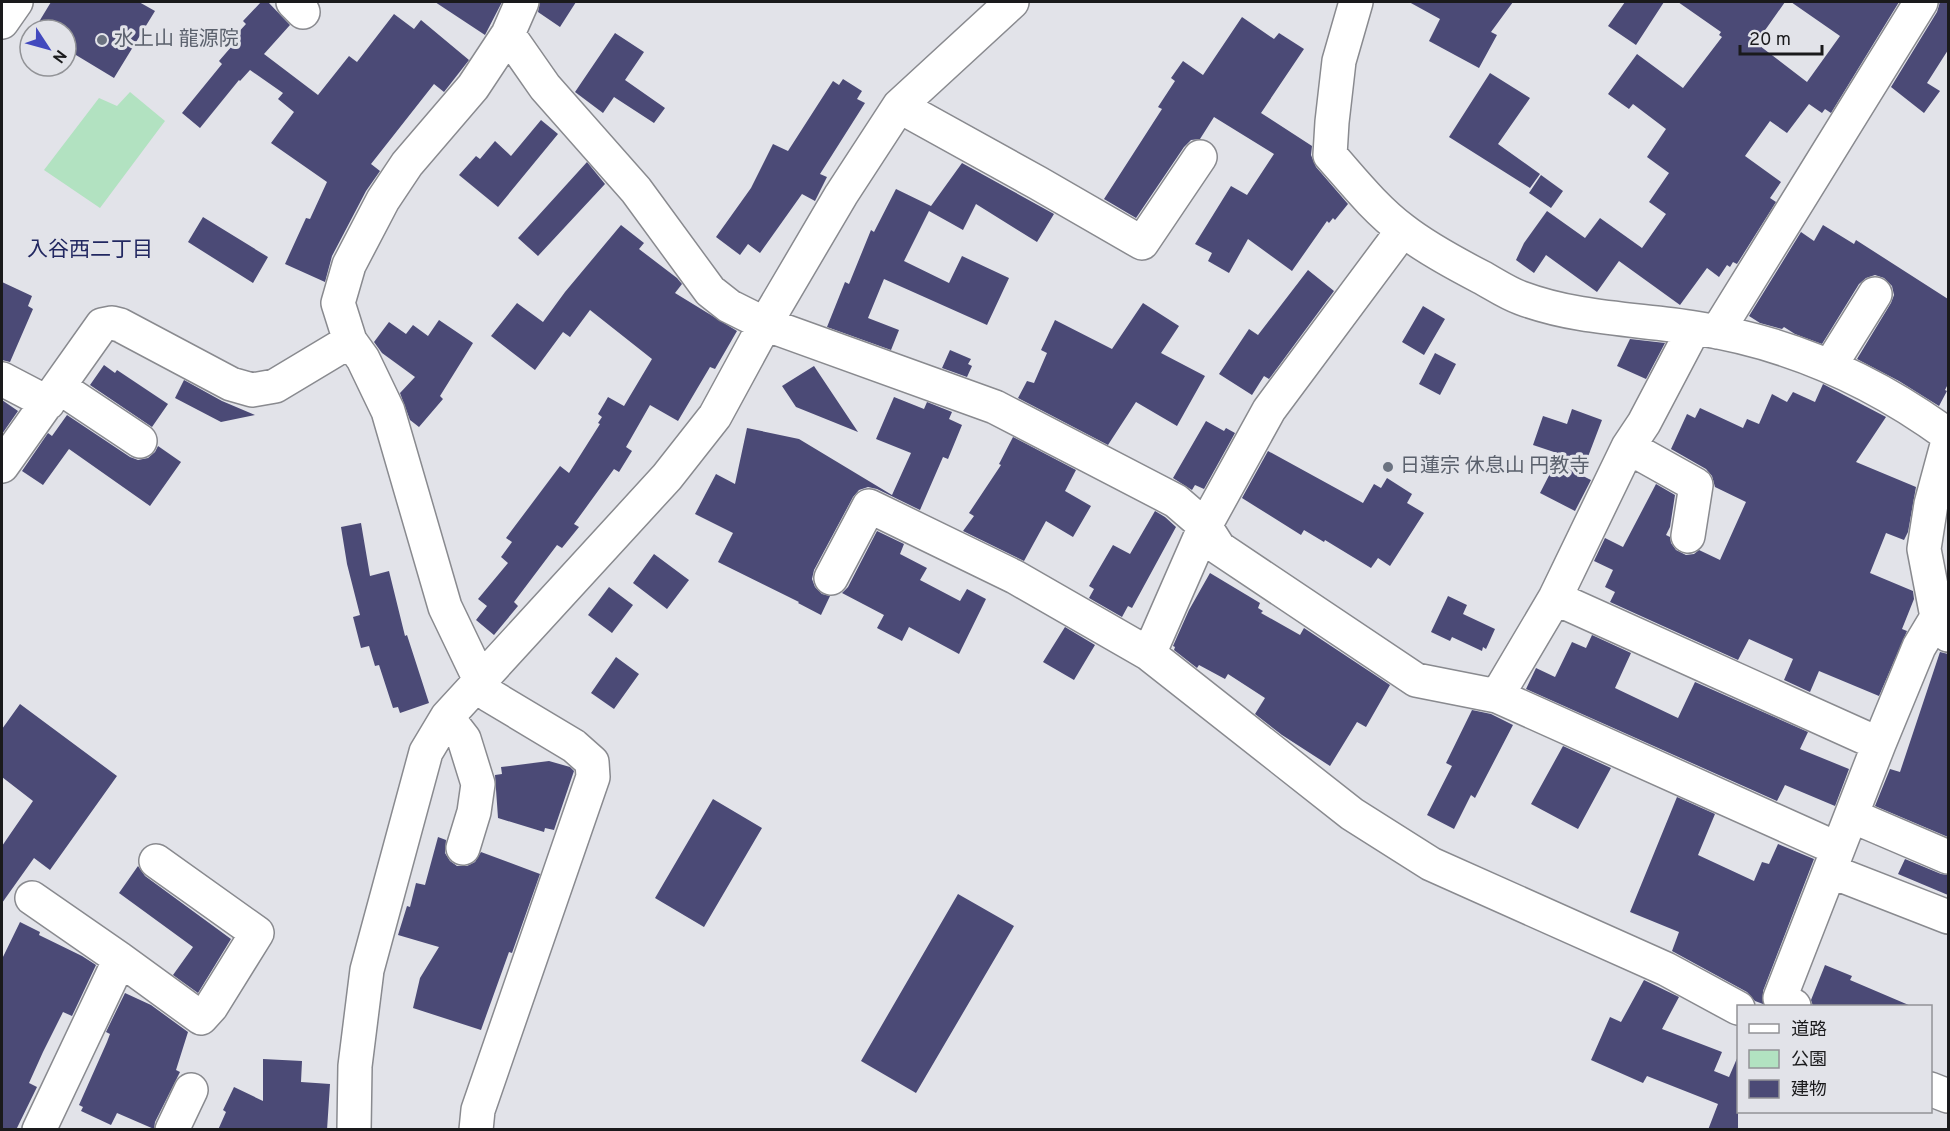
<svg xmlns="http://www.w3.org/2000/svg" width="1950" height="1131" font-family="Overpass,'Noto Sans JP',sans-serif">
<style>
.green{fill:#b2e2c1}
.building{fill:#4b4a76}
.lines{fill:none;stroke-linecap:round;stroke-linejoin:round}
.minor-casing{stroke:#898a8f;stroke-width:36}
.minor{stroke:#fff;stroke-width:33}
.worship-dot{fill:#6b7280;stroke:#e2e3e9;stroke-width:2}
.labels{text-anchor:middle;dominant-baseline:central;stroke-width:6;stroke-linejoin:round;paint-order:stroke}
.worship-label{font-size:20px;fill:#5b616d;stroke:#e2e3e9;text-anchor:start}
.neighbourhood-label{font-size:21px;fill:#222861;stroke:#e2e3e9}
</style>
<rect width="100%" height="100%" fill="#e2e3e9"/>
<!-- green -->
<path class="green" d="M130,92l35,29 -65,87 -56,-38 55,-72 18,8z"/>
<!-- building -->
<path class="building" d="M51,2h88l16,9 -41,67 -48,-29v-19h-32z
M261,2h7l22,23 -26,29 54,41 31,-39 8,6 37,-48 20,15 7,-9 48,40 -25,32 -10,-8 -63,80 9,7 -14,20 -34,65 -7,26 -40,-18 21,-46 4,1 17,-37 -56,-39 23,-31 -16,-13 5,-6 -33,-23 -10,11 -1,-1 -39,48 -18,-15 40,-49 -3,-3 19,-22 -3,-3 11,-12 -3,-3z
M435,2h67l-17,33z
M540,2h36l-16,25 -22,-15z
M1409,2h104l-22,30 6,3 -18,33 -50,-27 11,-22z
M1625,2h39l-28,43 -28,-19z
M1678,2h107l-29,41 51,39 33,-46 -49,-34h108l-68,111 -6,-4 -3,4 -13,-9 -22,29 -17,-12 -25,35 36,26 -11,16 6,4 -39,62 -4,-2 -3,5 -3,-2 -8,12 -12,-9 -27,37 -61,-44 -22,31 -51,-37 -12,18 -18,-13 8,-17 23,-32 38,27 15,-20 42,30 24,-34 -17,-12 20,-29 -22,-16 19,-28 -33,-25 -4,5 -21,-15 29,-40 46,34 39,-51 -3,-2 2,-3z
M1940,2h8v48l-21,33 13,8 -16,22 -33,-26 46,-75z
M1242,17l32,22 5,-6 25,16 -43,64 51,33 -1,9 5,12 32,37 -13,16 -2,-2 -4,5 -2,-2 -35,50 -44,-32 -19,34 -21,-12 4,-8 -17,-9 36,-58 16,9 27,-41 -60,-37 -14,22 -9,1 -7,7 -48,71 -32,-19 58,-90 -4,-2 17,-26 -4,-3 12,-17 20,14z
M615,33l29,19 -19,28 40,28 -11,15 -40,-26 -11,16 -28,-21z
M1490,73l40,25 -32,46 42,30 -10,14 -81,-51z
M843,79l19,12 -5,8 8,4 -45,71 7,3 -12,24 -13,-7 -42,59 -12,-9 -8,11 -24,-18 35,-49 22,-44 15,7 45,-70 6,4z
M541,120l17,14 -60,73 -39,-32 17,-19 4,3 15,-18 16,15z
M587,162l18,22 -67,72 -20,-18z
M962,163l92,51 -17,28 -61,-38 -13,26 -34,-19 -25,50 45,22 13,-27 47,22 -22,47 -103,-46 -16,39 31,12 -8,20 -64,-23 18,-45 4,2 22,-54 3,2 22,-43 35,17z
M1541,175l22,16 -12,17 -22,-15z
M203,217l65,40 -15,26 -65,-41z
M621,225l23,18 -5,6 38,29 5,6 -7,9 62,38 -22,38 -5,-2 -32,54 -28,-16 -24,42 6,4 -13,21 -5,-3 -40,55 5,3 -17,21 -5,-3 -43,57 4,4 -24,29 -18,-15 11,-14 -9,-7 30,-36 -7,-6 11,-15 -6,-4 54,-72 9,7 31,-49 -2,-1 4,-6 -4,-3 10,-17 16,9 28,-47 -62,-49 -20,27 -7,-5 -28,38 -44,-34 26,-33 26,19 22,-30z
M1823,225l31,19 2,-4 92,59v85l-3,6 2,1 -8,15 -40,-25 -42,-22 34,-56 3,-8 -2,-9 -8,-8 -9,-3 -9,3 -7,6 -37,60 -27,-10 -11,-7 -2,2 -22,-6 -11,-7 52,-84 13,9z
M1308,270l26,21 -65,88 -5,-3 -12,19 -33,-21 30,-45 9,6z
M2,282l30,14 -4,10 5,3 -23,53 -8,-2z
M1143,303l36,23 -18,27 44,23 -28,50 -41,-24 -28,43 -90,-47 9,-17 7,2 13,-30 -6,-3 14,-30 57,29z
M1423,306l22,13 -21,36 -22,-13z
M439,320l34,23 -33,53 3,3 -24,28 -9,-7 -10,-27 15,-16 -33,-24 -8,-11 15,-20 17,12 7,-9 15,11z
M1630,339l35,4 -19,36 -29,-13z
M950,350l21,9 -3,5 4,2 -5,11 -25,-9z
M1435,353l21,11 -16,31 -21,-11z
M104,365l11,8 2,-3 51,34 -16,23 -62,-42z
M814,366l44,66 -62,-25 -14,-21z
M184,380l38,21 33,14 -34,7 -46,-24z
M1823,384l63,33 -30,45 60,25 -8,45 -4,8 -18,-7 -16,40 43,18 1,8 -12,30 5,2 -28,65 -60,-25 -9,21 -26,-12 9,-21 -44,-20 -11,21 -128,-58 5,-10 -10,-5 8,-17 -19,-9 11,-23 18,9 33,-63 19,11 -5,32 -4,8 4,2 1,6 5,7 10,5 8,-1 5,-4 21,10 26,-58 -31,-15 -3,-11 -6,-7 -35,-20 16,-35 8,4 5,-10 43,20 4,-9 12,5 13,-30 15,8 6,-10 22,10z
M894,397l30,12 3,-7 25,10 -3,7 13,6 -14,34 -5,-2 -23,53 -43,-21 -9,-2 -9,3 -6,7 -39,73 -2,9 3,8 7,7 8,2 -9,19 -23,-12 1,-1 -81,-40 15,-29 -38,-19 21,-40 19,10 12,-56 52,11 93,56 19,-42 -35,-14z
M2,400l16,11 -16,23z
M1572,409l30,11 -21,55 10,5 -16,31 -35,-18 20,-39 -27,-9 10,-29 24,8z
M67,415l63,42 8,3 10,-2 7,-6 3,-6 23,16 -31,44 -81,-57 -26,36 -21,-14 26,-38 4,3z
M1206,421l18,10 2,-3 9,5 -31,56 -9,-4 -3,5 -19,-12z
M1013,437l63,33 -11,21 26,15 -18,31 -27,-16 -22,40 -61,-30 11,-15 -5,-3 32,-48 -2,-1z
M1268,451l95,52 11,-19 7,4 6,-10 25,16 -5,9 17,10 -34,53 -12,-8 -7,10 -46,-28 -1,2 -20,-12 -3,5 -59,-37z
M1155,511l10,6 11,10 -44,81 -4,-2 -6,11 -33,-19 5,-9 -5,-3 24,-41 17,9z
M361,523l9,53 19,-5 16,65 2,-1 22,68 -29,10 -2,-6 -5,1 -14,-43 -4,1 -6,-20 -8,2 -8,-31 7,-2 -13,-51 -6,-37z
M877,531l27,13 -4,10 27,14 -7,12 40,21 7,-12 19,10 -27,55 -50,-27 -7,14 -25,-13 7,-13 -42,-22 6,-6z
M654,554l35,26 -22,29 -34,-26z
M1210,573l50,30 -2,5 5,3 -2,2 39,22 4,-7 86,57 -24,42 -9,-5 -27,44 -48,-31 -27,-21 10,-16 -37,-24 -3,5 -26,-14 -2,3 -23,-18 1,-3 -2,-1 16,-36z
M609,587l24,18 -21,28 -24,-18z
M1448,596l19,9 -4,9 32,15 -9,20 -3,-2 -1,4 -30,-14 -2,4 -19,-9z
M1065,627l30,18 -21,35 -31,-18z
M1592,635l39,18 -16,35 63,30 17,-36 113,50 -8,17 49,20 -14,37 -50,-21 -8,16 -251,-112 10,-21 19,9 17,-35 14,6z
M1940,652l8,2v183l-73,-31 15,-37 10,3z
M616,657l23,17 -25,35 -23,-16z
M20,704l97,72 -67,94 -16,-12 -32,45v-57l31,-45 -31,-24v-48z
M1472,710l19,4 22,11 -38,73 -4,-3 -17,34 -27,-14 25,-49 -6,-3z
M1563,746l48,22 -33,61 -47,-25z
M549,761l21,6 4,4 -20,59 -9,-2 -1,4 -46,-14 -3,-43 7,-1 -1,-7z
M1677,797l38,17 -17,41 56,26 8,-19 7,2 9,-20 36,15 -51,132v13l-8,-3 -8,-9 -75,-41 7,-19 -49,-20z
M713,799l49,29 -58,99 -49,-29z
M438,837l8,3 -1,13 5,8 7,5h10l8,-4 6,-10 59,22 -28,79 -3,-1 -28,78 -68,-22 7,-30 19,-31 -41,-12 9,-29 3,1 6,-24 9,2z
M1905,859l36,15 7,1v20l-50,-21z
M138,866l7,10 86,63 -33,54 -25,-18 20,-28 -74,-54z
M958,894l56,32 -98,167 -55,-32z
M20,922l20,10 -1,3 43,21 14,9 -24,51 -9,-4 -20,40 -14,31 8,4 -21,43h-14v-171z
M1825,965l27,11 -2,4 61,26h-98l-2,-6z
M1644,980l35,17 -17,32 60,23 -8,19 15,6 9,-21v74h-30l10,-26 -71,-28 -4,7 -52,-23 19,-43 11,5z
M125,993l26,12 37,27 -12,38 4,2 -25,50 -1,7 -37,-16 -6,12 -30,-14 2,-4 -4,-2 28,-63 3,-8 -4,-2z
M263,1059l39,2 -1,21 29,2 -3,46h-109l8,-18 -3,-2 11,-23 29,14z"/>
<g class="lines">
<!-- minor casing -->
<g class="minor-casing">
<path id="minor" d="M293,2l10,10
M1356,2l-17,59 -7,61 -2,33c23,26 45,54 73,75 23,18 51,33 78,47 13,7 26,16 40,21 56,21 116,21 174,30 93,14 178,52 253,107
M2,22l14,-20
M508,34l37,53 91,103 74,101 19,15 36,18 230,83 181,94 29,25 14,22 197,132 81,16 341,153
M899,106l139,77 104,60 58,-86
M1717,332l204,-330
M1830,366l45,-72
M2,379l46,24
M59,387l81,54
M1948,441l-17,63 -7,45 13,68 11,18
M1628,447l68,38 -8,51
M2,466l100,-141 10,-2 8,2 111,59 21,6 23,-4 75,-45
M831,578l38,-72 146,71 134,77 203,160 79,50 235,105 72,39
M1555,598l324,146
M1149,654l56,-128 64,-116 134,-180
M1497,696l58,-98 73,-151 16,-24 50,-95
M447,717l17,22 14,45 -4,28 -11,36
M1852,816l96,41
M1830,871l118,46
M32,898l88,61
M1794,1006l-14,-8 99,-254 40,-97 18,-30
M1930,1089l18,7
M39,1130l81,-171 81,59 10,-11 46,-74 -101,-72
M172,1130l19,-40
M354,1130l1,-64 12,-96 59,-218 21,-35 220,-240 48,-61 50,-92 76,-129 58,-89 113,-104
M476,1130l2,-20 115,-333 -1,-15 -18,-16 -85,-51 -9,-15 -35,-73 -57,-196 -25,-52 -13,-18 -12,-38 11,-38 34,-65 24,-36 66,-77 35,-53 14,-32"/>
</g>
<!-- minor -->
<use href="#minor" class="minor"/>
</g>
<!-- markers -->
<g class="worship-dot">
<circle cx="102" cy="40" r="6"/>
<circle cx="1388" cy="467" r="6"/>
</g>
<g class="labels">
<!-- worship labels -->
<g class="worship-label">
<text x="114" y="40">水上山 龍源院</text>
<text x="1400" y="467">日蓮宗 休息山 円教寺</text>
</g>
<!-- neighbourhood labels -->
<g class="neighbourhood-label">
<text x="90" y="250">入谷西二丁目</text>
</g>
</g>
<!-- border -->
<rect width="1950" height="1131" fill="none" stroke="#1a1a1c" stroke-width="6"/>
<!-- legend -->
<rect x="1737" y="1005" width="195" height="108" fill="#e2e3e9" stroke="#929397" stroke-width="1.5"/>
<rect x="1749" y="1024" width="30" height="9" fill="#ffffff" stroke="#929397" stroke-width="1.5"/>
<text x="1791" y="1035" font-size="18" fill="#1a1a1c">道路</text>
<rect x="1749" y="1050" width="30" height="18" fill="#b2e2c1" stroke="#929397" stroke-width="1.5"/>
<text x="1791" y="1065" font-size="18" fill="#1a1a1c">公園</text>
<rect x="1749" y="1080" width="30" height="18" fill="#4b4a76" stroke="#929397" stroke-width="1.5"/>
<text x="1791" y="1095" font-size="18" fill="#1a1a1c">建物</text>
<!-- north arrow -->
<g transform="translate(48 48) rotate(126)"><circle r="28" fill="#e2e3e9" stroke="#929397" stroke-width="1.5"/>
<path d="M0-4.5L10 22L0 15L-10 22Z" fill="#4249be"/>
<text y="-9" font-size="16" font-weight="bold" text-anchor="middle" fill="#1a1a1c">N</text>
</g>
<!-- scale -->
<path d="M1740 45v9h82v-9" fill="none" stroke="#1a1a1c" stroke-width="3"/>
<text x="1749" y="45" font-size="18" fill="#1a1a1c" stroke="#e2e3e9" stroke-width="4.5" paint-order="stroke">20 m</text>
</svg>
